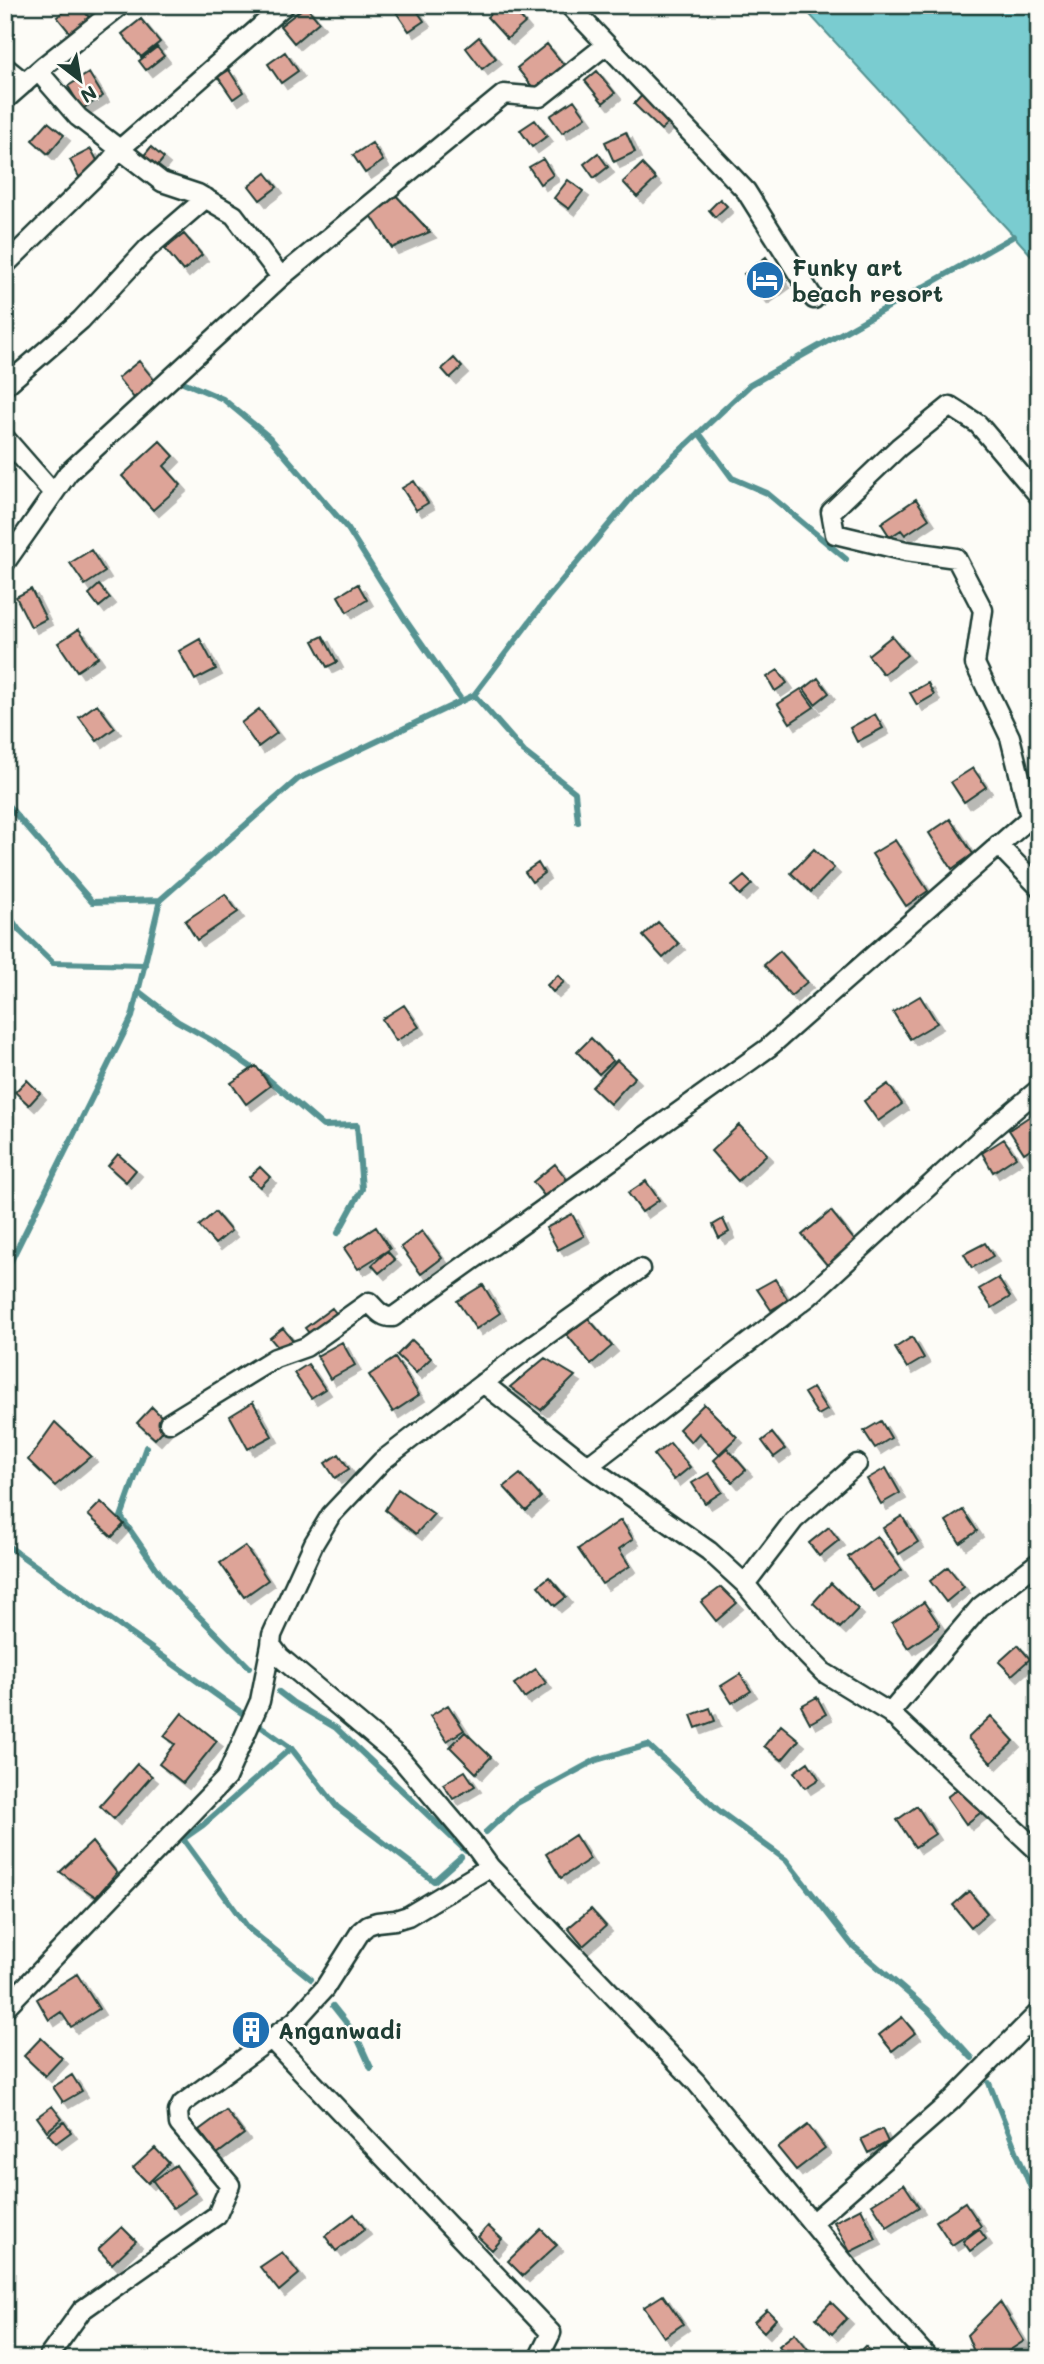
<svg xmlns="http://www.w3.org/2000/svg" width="1044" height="2364" font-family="Mali,sans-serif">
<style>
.water{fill:#7accd0;stroke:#569392;stroke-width:2}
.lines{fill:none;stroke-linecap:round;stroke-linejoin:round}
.stream{stroke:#569392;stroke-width:6}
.building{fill:#dda498;stroke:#1f3d34;stroke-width:2;filter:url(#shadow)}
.street-casing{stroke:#1f3d34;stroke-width:23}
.street{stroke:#fdfcf7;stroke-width:18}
.labels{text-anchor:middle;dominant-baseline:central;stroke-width:5;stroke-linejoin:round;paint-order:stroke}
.poi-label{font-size:23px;font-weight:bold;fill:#1f3d34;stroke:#fdfcf7;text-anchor:start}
</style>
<defs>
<filter id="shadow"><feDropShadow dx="6" dy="6" stdDeviation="0" flood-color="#0004"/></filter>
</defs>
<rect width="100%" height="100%" fill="#fdfcf7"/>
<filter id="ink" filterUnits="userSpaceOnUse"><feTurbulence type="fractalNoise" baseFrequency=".0143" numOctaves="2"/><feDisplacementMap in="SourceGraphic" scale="14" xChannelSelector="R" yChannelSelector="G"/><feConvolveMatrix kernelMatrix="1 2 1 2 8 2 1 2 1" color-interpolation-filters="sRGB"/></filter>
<g filter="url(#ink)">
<!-- water -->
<path class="water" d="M801,5h238v259l-25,-28z"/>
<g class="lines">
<!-- stream -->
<path class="stream" d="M176,379l47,20 46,38 79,92 56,89 58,83
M699,433l33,45 35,15 79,66
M474,695l50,57 51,40 3,30
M5,802l87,100 68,-2
M5,910l14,20 34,33 92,2
M138,991l39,30 36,20 54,37 56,48 34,-1 5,64 -24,44
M5,1273l127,-256 28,-117 138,-121 176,-84 75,-99 89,-106 112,-105 264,-149
M146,1447l-25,70 47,68 81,82
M5,1544l286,204 46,59 97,74 27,-24
M279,1692l13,10 44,26 130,123
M291,1748l-88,77 -20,14 66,90 62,50
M486,1832l31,-29 79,-43 52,-15 71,66 67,49 66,85 76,65 44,48
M333,2006l23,29 15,33
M989,2083l42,105 8,11"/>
</g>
<!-- building -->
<path class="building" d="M72,5h7l15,18 -19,16 -18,-22z
M400,5h13l11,16 -15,10 -15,-22z
M500,5h10l15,18 -18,16 -20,-22z
M306,6l13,16 -25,21 -14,-17z
M141,19l19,23 -19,15 -19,-23z
M479,37l17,21 -14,11 -16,-21z
M547,44l17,21 -30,24 -17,-21z
M157,47l7,9 -18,14 -7,-9z
M285,52l13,19 -17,12 -13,-19z
M229,70l14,22 -10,7 -15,-22z
M597,71l18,22 -12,10 -18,-22z
M89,73l14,23 -21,13 -14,-23z
M645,92l28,27 -12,11 -27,-26z
M574,100l12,17 -24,16 -12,-17z
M535,120l12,16 -15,11 -12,-17z
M48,122l16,13 -16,19 -16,-14z
M626,132l9,20 -21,10 -9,-20z
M372,143l11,18 -18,12 -12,-18z
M151,147l13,11 -10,12 -13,-11z
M91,149l9,17 -21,11 -9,-17z
M598,153l10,14 -14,11 -10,-14z
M543,159l10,16 -13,9 -11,-17z
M642,164l14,15 -19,18 -14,-15z
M266,173l11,14 -17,13 -11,-14z
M568,180l15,11 -14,18 -15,-11z
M391,190l39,42 -38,16 -21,-33z
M720,199l7,7 -12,11 -6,-7z
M184,234l18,21 -19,16 -18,-22z
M766,257l18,25 -22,16 -18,-24z
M454,358l8,9 -12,11 -8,-9z
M139,361l16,20 -21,17 -16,-20z
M160,441l14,15 -10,10 17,19 -28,25 -31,-34z
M414,481l14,22 -12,7 -14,-22z
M916,499l13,20 -24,16 -4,-5 -11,7 -9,-14z
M91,550l14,22 -20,13 -15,-22z
M358,584l9,16 -20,12 -9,-16z
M99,585l11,13 -11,9 -10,-13z
M31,589l15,30 -15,8 -15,-30z
M79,629l19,28 -21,14 -19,-28z
M323,636l14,26 -10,5 -14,-26z
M892,636l15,19 -24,19 -15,-19z
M200,639l16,30 -21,11 -16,-29z
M778,670l9,13 -12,8 -8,-14z
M818,678l11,15 -14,11 -11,-15z
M928,683l6,12 -17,10 -7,-12z
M801,689l13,18 -24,16 -12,-19z
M97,704l18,24 -18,13 -18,-24z
M259,709l18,24 -19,14 -17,-24z
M875,714l8,14 -26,14 -7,-14z
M973,768l13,19 -22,15 -13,-20z
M950,819l23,35 -21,15 -23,-36z
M895,840l33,51 -22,15 -34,-52z
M814,849l20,19 -23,24 -20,-19z
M538,863l6,10 -12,9 -7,-10z
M744,876l8,8 -12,11 -8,-9z
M225,894l13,18 -41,28 -12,-19z
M658,922l21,22 -16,14 -20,-22z
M780,951l27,31 -16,14 -27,-31z
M558,975l6,7 -11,10 -6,-7z
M920,996l17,27 -27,16 -17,-27z
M404,1005l15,22 -23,14 -14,-22z
M591,1038l22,23 -14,13 -22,-22z
M617,1060l18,17 -25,27 -18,-17z
M256,1066l14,20 -24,18 -15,-21z
M27,1080l13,13 -11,12 -14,-13z
M888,1084l14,20 -24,17 -14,-20z
M1039,1110v33l-15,10 -15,-23z
M739,1125l28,29 -29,27 -27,-30z
M1004,1139l12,18 -23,15 -11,-19z
M118,1154l18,16 -10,12 -18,-16z
M555,1164l17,22 -22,17 -17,-21z
M260,1167l10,10 -10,10 -11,-10z
M646,1181l13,19 -17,12 -14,-19z
M831,1211l25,31 -29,23 -25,-30z
M215,1212l16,19 -16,13 -16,-18z
M572,1214l12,22 -26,14 -12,-22z
M723,1219l6,13 -10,6 -6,-13z
M376,1227l14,22 -32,20 -14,-21z
M422,1231l20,27 -21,16 -20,-27z
M985,1243l8,13 -21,12 -8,-14z
M387,1251l8,9 -16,13 -7,-8z
M998,1278l12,19 -18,11 -13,-19z
M775,1279l13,21 -17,10 -14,-21z
M483,1285l17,28 -24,16 -19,-28z
M332,1308l8,10 -27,20 -8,-10z
M588,1318l24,28 -21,18 -24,-29z
M283,1328l11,14 -12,10 -12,-14z
M912,1337l12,21 -17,10 -12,-20z
M412,1340l19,18 -15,15 -19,-18z
M342,1342l13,23 -25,14 -13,-23z
M395,1358l24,37 -26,17 -24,-37z
M545,1358l30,18 -34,34 -31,-23z
M308,1364l17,25 -14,9 -17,-25z
M813,1388l14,22 -9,5 -14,-22z
M253,1402l19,34 -24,13 -18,-33z
M704,1404l33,33 -18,17 -20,-21 -8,9 -12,-13z
M152,1407l17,17 -14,15 -18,-16z
M881,1421l10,17 -16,10 -11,-17z
M55,1422l36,34 -36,30 -27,-26z
M772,1433l13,16 -11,8 -12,-16z
M670,1443l20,24 -16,13 -20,-25z
M727,1448l19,22 -14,12 -18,-22z
M339,1454l10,15 -14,9 -10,-15z
M886,1468l14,25 -19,11 -14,-25z
M709,1473l13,19 -17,11 -13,-20z
M520,1474l21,23 -15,14 -22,-24z
M398,1489l36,25 -18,20 -31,-24z
M101,1502l23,22 -12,13 -24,-22z
M963,1510l14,21 -17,12 -14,-22z
M902,1516l16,26 -19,12 -16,-26z
M621,1520l12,19 -14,10 11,17 -28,18 -24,-35z
M829,1527l10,13 -20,16 -10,-13z
M877,1536l25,34 -29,21 -25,-34z
M245,1546l23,34 -24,17 -24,-34z
M948,1567l16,20 -18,15 -16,-21z
M549,1577l17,20 -11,9 -17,-20z
M831,1583l27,26 -18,19 -27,-25z
M721,1587l16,16 -21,18 -15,-19z
M924,1602l16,24 -32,22 -16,-25z
M1018,1645l12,14 -18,16 -13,-13z
M536,1669l10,14 -22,15 -10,-14z
M740,1674l11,17 -19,12 -11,-17z
M817,1697l9,17 -16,9 -9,-17z
M448,1705l16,25 -17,11 -17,-25z
M710,1708l5,13 -19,7 -5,-13z
M182,1713l35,28 -34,42 -24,-19 16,-20 -11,-8z
M991,1716l23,25 -23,22 -23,-25z
M781,1725l18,15 -17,20 -18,-14z
M465,1732l26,25 -15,16 -26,-26z
M808,1762l11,17 -14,9 -11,-16z
M137,1764l15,12 -38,43 -14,-13z
M465,1771l10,15 -22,13 -10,-15z
M964,1784l20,26 -18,14 -19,-27z
M917,1806l18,28 -20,13 -18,-27z
M575,1835l15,24 -29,19 -15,-24z
M92,1842l25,31 -21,24 -36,-25z
M969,1891l18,22 -16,14 -18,-22z
M591,1909l15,17 -23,20 -15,-18z
M77,1974l22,35 -28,18 -10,-15 -12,8 -12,-21z
M902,2017l13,16 -23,18 -13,-16z
M254,2021l4,6 -8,7 -5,-7z
M41,2038l21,20 -17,18 -21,-20z
M72,2075l10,16 -19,11 -10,-15z
M52,2106l10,13 -15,12 -10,-14z
M226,2110l18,24 -27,20 -18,-24z
M64,2122l7,10 -15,11 -8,-9z
M808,2125l17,23 -29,22 -18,-22z
M882,2129l6,13 -20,11 -7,-14z
M155,2148l14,15 -21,20 -15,-15z
M176,2165l19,28 -22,15 -20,-27z
M904,2184l15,23 -32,20 -15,-23z
M965,2202l16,24 -29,19 -16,-24z
M861,2208l15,31 -26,13 -16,-30z
M354,2214l11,15 -29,22 -11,-15z
M488,2226l14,13 -10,11 -14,-13z
M122,2227l14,14 -24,23 -14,-15z
M541,2229l16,16 -34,31 -15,-15z
M979,2229l7,10 -16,12 -7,-10z
M282,2252l17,22 -20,17 -19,-24z
M663,2295l20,29 -19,13 -20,-30z
M831,2302l16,16 -15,16 -16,-16z
M1000,2302l24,39 -28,18h-19l-10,-24z
M767,2310l9,9 -12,13 -10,-10z
M795,2333l16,20 -8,6h-14l-10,-13z
M865,2346l13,12v1h-26z"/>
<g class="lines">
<!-- street casing -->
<g class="street-casing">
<path id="street" d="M569,5l177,186 68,108
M5,67l20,16
M38,71l40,46 84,65 36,12 36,21 47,62
M5,100l40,-35 76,-60
M5,265l100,-98 15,-18 165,-144
M5,386l76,-66 67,-72 58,-50
M5,438l48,55
M5,563l63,-90 213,-196 223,-183 36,3 66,-52
M1030,817l-20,-80 -35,-73 8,-54 -27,-52 -50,-7 -71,-17 -4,-22 68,-65 51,-41 28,18 61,72
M998,845l41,42
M640,1269l-114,81 -144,111 -51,54 -17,28 -42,92 -1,10 9,12 120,101 74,87 16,22 206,215 171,208 62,69
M483,1383l105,83 220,-169 180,-165 51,-43
M169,1423l106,-65 31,-11 63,-45c7,7 13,16 24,15l375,-269 271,-238
M588,1466l121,85 36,33 38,47 40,41 67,41 149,139
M745,1584l49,-64 63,-56
M890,1713l90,-106 59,-45
M5,2008l221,-230 34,-77 11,-56
M271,2039l280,294 -13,26
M812,2223l140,-123 87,-88
M50,2359l-1,-3 33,-46 135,-95 13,-30 -51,-61 -1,-12 4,-8 113,-83 29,-32 37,-58 7,-6 9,-3 18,-2 13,-4 82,-49"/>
</g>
<!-- street -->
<use href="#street" class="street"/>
</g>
</g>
<!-- icons -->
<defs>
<g id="hotel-disc" transform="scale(2.0125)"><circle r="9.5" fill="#1f6fb2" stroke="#fdfcf7"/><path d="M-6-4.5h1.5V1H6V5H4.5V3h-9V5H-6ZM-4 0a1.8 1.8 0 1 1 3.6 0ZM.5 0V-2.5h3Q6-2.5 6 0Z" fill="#fff"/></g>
<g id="building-disc" transform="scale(2.0125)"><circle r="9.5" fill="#1f6fb2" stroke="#fdfcf7"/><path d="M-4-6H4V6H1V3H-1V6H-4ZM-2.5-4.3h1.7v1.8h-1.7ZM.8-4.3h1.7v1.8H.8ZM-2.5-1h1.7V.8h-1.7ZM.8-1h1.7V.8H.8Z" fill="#fff"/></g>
</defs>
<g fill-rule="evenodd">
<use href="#hotel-disc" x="765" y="280"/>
<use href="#building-disc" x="251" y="2030"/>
</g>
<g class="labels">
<!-- poi labels -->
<g class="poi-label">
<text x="792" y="267">Funky art<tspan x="792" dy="26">beach resort</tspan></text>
<text x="278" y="2030">Anganwadi</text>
</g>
</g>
<!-- margin -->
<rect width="1044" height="2364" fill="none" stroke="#fdfcf7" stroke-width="28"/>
<rect x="14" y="14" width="1016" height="2336" fill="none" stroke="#1f3d34" stroke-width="2.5" filter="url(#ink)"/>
<!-- north arrow -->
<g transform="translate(80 80) rotate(149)" stroke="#fdfcf7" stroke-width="5" paint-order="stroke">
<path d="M0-5L12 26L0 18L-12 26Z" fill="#1f3d34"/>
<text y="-10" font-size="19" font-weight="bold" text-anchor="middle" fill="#1f3d34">N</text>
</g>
</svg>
